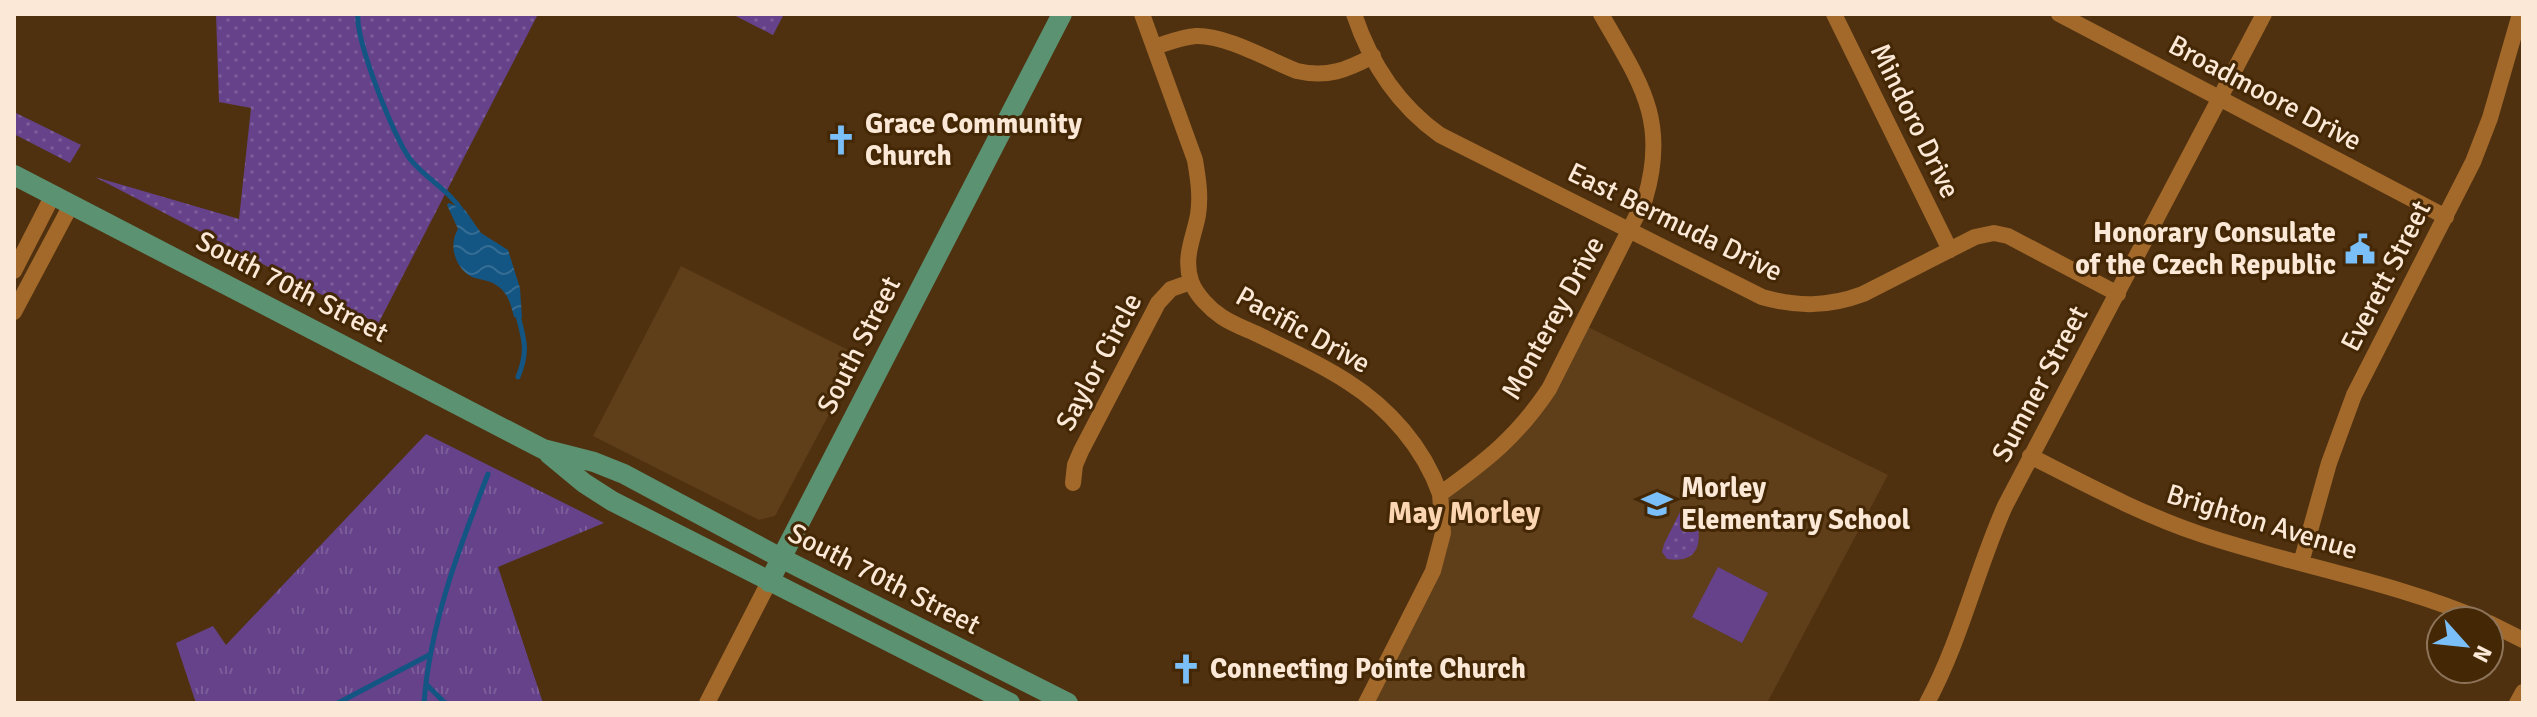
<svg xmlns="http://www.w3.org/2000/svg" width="2537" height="717" font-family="Signika,sans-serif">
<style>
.built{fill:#5f3e1a}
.grass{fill:url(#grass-tufts)}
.park{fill:url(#park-dots)}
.pitch{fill:#65428a}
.water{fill:url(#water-waves)}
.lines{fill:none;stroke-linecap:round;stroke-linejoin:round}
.stream{stroke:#135583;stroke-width:5}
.minor{stroke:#a2692b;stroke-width:16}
.major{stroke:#5b9272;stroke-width:20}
.labels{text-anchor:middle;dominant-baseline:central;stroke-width:6;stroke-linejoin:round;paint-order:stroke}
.street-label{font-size:28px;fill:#fbe8d6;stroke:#442705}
.poi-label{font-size:28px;font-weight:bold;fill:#fbe8d6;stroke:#442705;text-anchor:start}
.neighbourhood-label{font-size:30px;font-weight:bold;fill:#fcd6b2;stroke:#442705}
</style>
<defs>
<pattern id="grass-tufts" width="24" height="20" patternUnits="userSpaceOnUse" patternTransform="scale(2)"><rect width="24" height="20" fill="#65428a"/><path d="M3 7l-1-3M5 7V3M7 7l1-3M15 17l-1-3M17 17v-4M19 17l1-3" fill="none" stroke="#7c5d9a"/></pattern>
<pattern id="park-dots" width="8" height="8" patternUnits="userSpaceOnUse" patternTransform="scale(2)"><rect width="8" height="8" fill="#65428a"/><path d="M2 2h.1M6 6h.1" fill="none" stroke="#7c5d9a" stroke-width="1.8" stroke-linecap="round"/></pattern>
<pattern id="water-waves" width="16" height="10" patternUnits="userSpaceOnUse" patternTransform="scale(2)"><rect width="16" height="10" fill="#135583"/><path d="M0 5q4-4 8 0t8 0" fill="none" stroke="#366d94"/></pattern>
</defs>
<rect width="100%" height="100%" fill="#4f3110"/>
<!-- built -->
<path class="built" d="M681,266l179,90 -85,160 -16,4 -166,-84z
M1582,324l306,151 -121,228h-401l67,-132 7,-77 68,-53z"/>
<!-- grass -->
<path class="grass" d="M426,434l178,89 -106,44 45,136h-347l-20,-60 37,-17 13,19z"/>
<!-- park -->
<path class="park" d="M216,14h322l-160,310 -283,-147 144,42 12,-111 -32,-6z
M732,14h52l-11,21z
M14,112l67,33 -11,18 -56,-29z
M1686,508l10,5c5,26 7,51 -29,46l-5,-7 2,-8 17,-34z"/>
<!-- pitch -->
<path class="pitch" d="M1718,567l50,26 -26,50 -50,-26z"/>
<!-- water -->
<path class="water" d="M449,203l16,7 16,23 27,17 12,38 2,30 -8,-1c-3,-12 -6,-25 -18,-32 -7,-5 -16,-5 -24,-8 -17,-9 -24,-32 -14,-48l-11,-24z"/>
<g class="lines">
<!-- stream -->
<path class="stream" d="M358,14c-3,25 36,124 52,145 16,20 39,31 52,52
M517,312c7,27 12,38 1,65
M426,684l19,19
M338,703l91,-48
M424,703c6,-79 35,-155 64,-229"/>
<!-- minor -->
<path class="minor" d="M1142,14l53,146c3,18 6,36 3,55 -4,22 -15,42 -7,66 5,14 19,28 31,36 12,8 27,13 39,19 29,14 60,28 87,46 41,26 76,66 92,112
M1354,14c16,48 44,91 86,121l322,162c35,10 66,10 101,-3l112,-57 19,-4 14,3 110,58
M1834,14l116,236
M2059,14l387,203
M1154,47c14,-4 27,-10 42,-11 30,-1 73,24 101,35 30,7 50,-1 76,-15
M14,271l39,-76
M14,312l57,-107
M2030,456c57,29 113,59 173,79 93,31 192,47 282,86
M1073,483l2,-18 6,-14 77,-148 13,-14 20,-7
M2301,563l28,-100 25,-68 119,-233 17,-44 30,-104
M2489,623l34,17
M707,703l62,-121
M1366,703l67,-132 10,-38 -3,-39c46,-33 77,-57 109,-105l96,-190c24,-80 -6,-118 -44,-185
M1927,703c34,-63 49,-132 78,-197l259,-492
M2517,703l6,-11"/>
<!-- major -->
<path class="major" d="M14,175l529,274 51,13 30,12 157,84 287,145
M549,454l35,29 28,18 398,202
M769,582l293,-568"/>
</g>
<!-- icons -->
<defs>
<g id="church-bare" transform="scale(2.4)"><path d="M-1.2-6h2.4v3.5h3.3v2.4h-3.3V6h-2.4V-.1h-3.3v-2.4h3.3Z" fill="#7abff8" stroke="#442705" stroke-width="2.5" paint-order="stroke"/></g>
<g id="civic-bare" transform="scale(2.4)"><path d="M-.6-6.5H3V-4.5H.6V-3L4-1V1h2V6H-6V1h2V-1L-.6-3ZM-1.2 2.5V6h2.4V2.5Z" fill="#7abff8" stroke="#442705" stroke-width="2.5" paint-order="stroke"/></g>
<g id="school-bare" transform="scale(2.4)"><path d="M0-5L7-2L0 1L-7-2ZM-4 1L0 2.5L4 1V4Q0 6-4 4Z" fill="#7abff8" stroke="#442705" stroke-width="2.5" paint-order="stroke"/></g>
</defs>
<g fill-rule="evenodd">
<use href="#church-bare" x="841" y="140"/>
<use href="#civic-bare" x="2360" y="249"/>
<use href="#school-bare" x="1657" y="504"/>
<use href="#church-bare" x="1186" y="669"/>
</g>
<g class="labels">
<!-- street labels -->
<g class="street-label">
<text transform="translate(2265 93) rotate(28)">Broadmoore Drive</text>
<text transform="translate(1915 121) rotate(64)">Mindoro Drive</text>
<text transform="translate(1675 222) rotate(26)">East Bermuda Drive</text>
<text transform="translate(2386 276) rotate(-63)">Everett Street</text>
<text transform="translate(292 287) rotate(27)">South 70th Street</text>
<text transform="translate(1553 318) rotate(-61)">Monterey Drive</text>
<text transform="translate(1303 330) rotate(29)">Pacific Drive</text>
<text transform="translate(859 345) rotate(-63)">South Street</text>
<text transform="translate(1099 362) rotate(-62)">Saylor Circle</text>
<text transform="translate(2040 384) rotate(-62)">Sumner Street</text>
<text transform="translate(2262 522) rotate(17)">Brighton Avenue</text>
<text transform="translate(884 579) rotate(27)">South 70th Street</text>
</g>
<!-- poi labels -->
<g class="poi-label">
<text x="865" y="124">Grace Community<tspan x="865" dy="32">Church</tspan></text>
<text x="2336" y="233" text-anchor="end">Honorary Consulate<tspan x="2336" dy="32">of the Czech Republic</tspan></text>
<text x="1681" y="488">Morley<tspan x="1681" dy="32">Elementary School</tspan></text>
<text x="1210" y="669">Connecting Pointe Church</text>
</g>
<!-- neighbourhood labels -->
<g class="neighbourhood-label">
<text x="1464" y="513">May Morley</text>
</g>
</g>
<!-- border -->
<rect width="2537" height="717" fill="none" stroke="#fbe8d6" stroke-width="32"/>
<!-- north arrow -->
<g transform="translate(2465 645) rotate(117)"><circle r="38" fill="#442705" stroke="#8d7459" stroke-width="2"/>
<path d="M0-6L14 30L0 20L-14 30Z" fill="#7abff8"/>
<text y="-12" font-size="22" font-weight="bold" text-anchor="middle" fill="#fbe8d6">N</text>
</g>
</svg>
